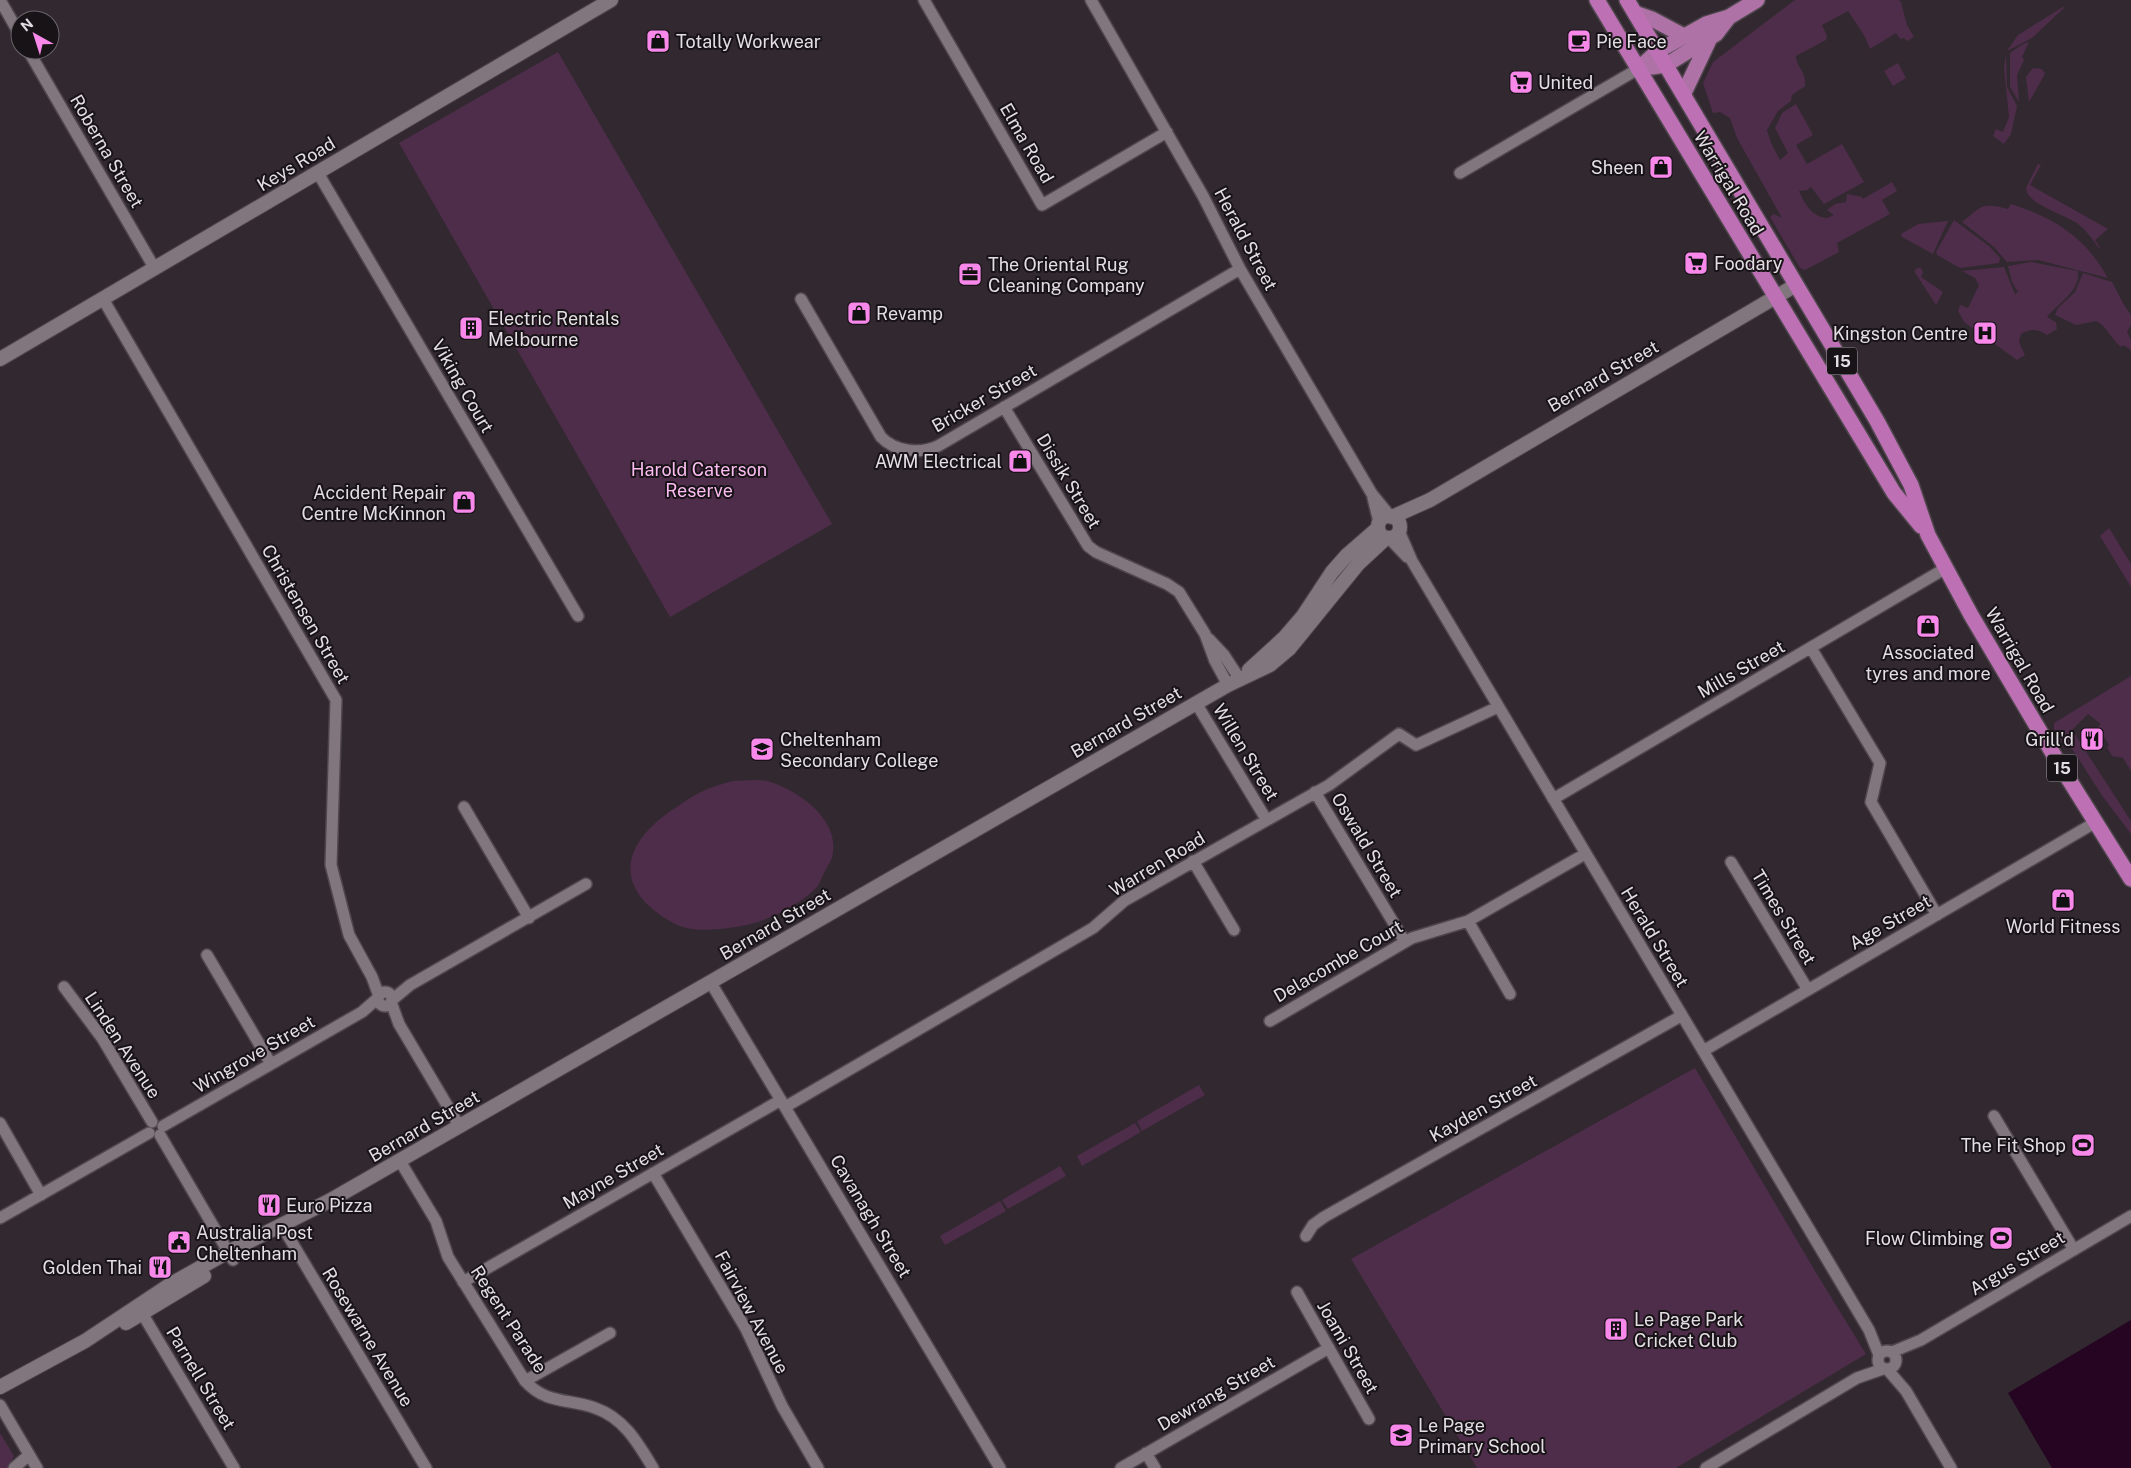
<svg xmlns="http://www.w3.org/2000/svg" width="2131" height="1468" font-family="'Public Sans',sans-serif">
<style>
.green{fill:#4e2d4a}
.water{fill:#250522}
.lines{fill:none;stroke-linecap:round;stroke-linejoin:round}
.minor-casing{stroke:#4f464d;stroke-width:14}
.tertiary-casing{stroke:#4f464d;stroke-width:16}
.primary-casing{stroke:#4f464d;stroke-width:18}
.trunk-casing{stroke:#4f464d;stroke-width:18}
.minor{stroke:#81757e;stroke-width:11}
.tertiary{stroke:#81757e;stroke-width:14}
.primary{stroke:#ae72a6;stroke-width:15}
.trunk{stroke:#bd71b4;stroke-width:15}
.labels{text-anchor:middle;dominant-baseline:central;stroke-width:4;stroke-linejoin:round;paint-order:stroke}
.shield{fill:#171316;stroke:#a6a0a6;stroke-width:1}
.shield-label{font-size:16px;font-weight:bold;fill:#e4dde3}
.poi-label{font-size:18px;fill:#e4dde3;stroke:#171316;text-anchor:start}
.street-label{font-size:18px;fill:#e4dde3;stroke:#171316}
.park-label{font-size:18px;fill:#fcbcf2;stroke:#171316}
</style>
<rect width="100%" height="100%" fill="#322830"/>
<!-- green -->
<path class="green" d="M1795,0h104l2,2 6,23 7,12 -7,4 -3,-3 -4,1 -4,-6 -26,16 -6,-14 -16,-24 -26,14 5,11 -1,4 -30,16c0,11 10,14 9,30l-13,9 -1,6 -13,10 -11,19 4,13 9,17 8,-7 -13,-25 7,-15 14,-9 17,31 -17,10 11,19 35,-20 22,38 -40,22 -13,-17 -4,3 -8,1c5,12 13,26 28,27l7,-3 -7,-5 8,-6 11,-2 1,-8 15,3 1,2 29,-17 5,9 -15,9 8,14 -53,29 2,9 -34,18 -5,-2 -30,-51 4,-3 8,4 -45,-80 -7,-20 -10,-6 -7,1 -10,-30 10,-21z
M2063,7h2l-33,31 -25,13 11,-16z
M2029,42l-7,15 2,3 -7,15 2,27 -9,-15v-34l13,-9z
M558,52l274,472 -162,93 -271,-474z
M2006,54l1,33 10,19 -6,28 -7,10 -11,-8 3,-7 7,3 6,-15 -5,-49z
M1898,63l8,15 -13,8 -9,-15z
M2033,68l9,1 3,5 -16,28 -3,-25z
M2038,164l3,1 -11,20 78,44 -13,11 6,9 -2,-1c-7,-9 -13,-18 -21,-24 -13,-10 -51,-19 -52,-36z
M2011,204c45,15 73,32 97,74l-70,-18 -31,2 -13,-15 -32,-25c20,-16 19,-20 46,-13z
M1954,220l35,26 11,12 -1,5 -39,5 -23,-13 -1,-3z
M1948,221l-15,33 -31,-17 -1,-3 17,-10z
M2031,262l47,9c3,20 -20,32 -31,46l9,5 1,7 -10,6c-9,-6 -17,-7 -26,-1l-2,8 6,13 -8,5 -53,-38 -6,-11 2,-6 8,3 11,-23 -4,-7 -13,-7 42,-4 11,27 3,-2 -6,-10 -4,-16z
M1917,268h4l2,4 -2,5 22,15 -7,13 -22,-34z
M2083,273l29,9 12,23 7,10v10l-4,7 4,8v10l-8,-5 -2,2c-10,-8 -14,-21 -25,-26l-20,4 -21,-10 3,-7 17,-16z
M2109,528l22,36v23l-31,-51z
M2131,676v95l-8,-13 -11,-2 -5,-9 2,-2 -11,-18 3,-3 -13,-10 -16,16 59,91v13l-30,-40 -28,-44 -9,-6 -10,-15v-6z
M733,781c10,0 24,-2 34,0 30,8 75,39 65,76 -1,5 -5,9 -7,14 -3,6 -6,15 -11,19 -23,21 -55,35 -85,38 -19,2 -39,4 -56,-5 -61,-34 -53,-79 2,-115 8,-5 17,-12 26,-16 10,-5 21,-8 32,-11z
M1695,1068l123,208 48,78 -190,114h-199l-126,-209z
M1199,1085l6,10 -63,36 -5,-10z
M1135,1123l6,9 -59,34 -5,-10z
M1060,1166l6,10 -58,33 -6,-9z
M1000,1201l6,10 -61,34 -5,-9z
M0,1433l14,23 -6,12h-8z"/>
<!-- water -->
<path class="water" d="M2131,1320v148h-79l-44,-75z"/>
<g class="lines">
<!-- minor casing -->
<g class="minor-casing">
<path id="minor" d="M0,0l20,35
M924,0l118,205 125,-73
M1091,0l112,196 37,73 132,225 18,22
M28,50l127,219
M318,173l260,443
M1460,173l178,-104
M103,299l233,401 -5,165 18,70 23,42 7,19
M801,299l80,138c14,15 40,17 57,9l302,-177
M1004,407l84,139 8,6 71,32 12,8 26,42 10,27 13,24
M1373,498l6,24
M1399,531l13,30 457,769 10,25
M1389,538l18,19
M1209,639l15,16 15,23
M1811,648l69,115 -9,39 66,113
M1196,703l70,116
M1315,792l90,150
M1553,799l393,-231
M464,807l65,111
M1193,861l41,69
M1731,862l77,128
M1468,921l42,73
M207,955l64,109
M711,983l289,485
M64,987l38,51 50,84
M378 999a7 7 0 1 1 14 0a7 7 0 1 1-14 0Z
M392,1000l18,-15 176,-101
M391,1002l8,22 61,103
M1270,1021l142,-83 56,-17 117,-67
M1703,1051l393,-229
M785,1107l308,-179 31,-27 205,-116 70,-51 17,11 82,-38
M1994,1116l80,134
M0,1123l41,72
M163,1126l199,-114 16,-14
M160,1135l73,125
M400,1161l36,60 12,36 77,124c22,24 43,17 70,27 29,10 43,35 58,60
M653,1173l93,156 36,77 36,62
M0,1218l149,-85
M281,1224l145,244
M1306,1236l7,-11 11,-8 357,-201
M463,1282l318,-182
M1297,1292l72,127
M139,1308l95,160
M1878 1360a9 9 0 1 1 18 0a9 9 0 1 1-18 0Z
M1892,1352l29,-12 210,-124
M1887,1369l19,22 45,77
M525,1381l85,-48
M0,1405l37,63
M1146,1453l9,15
M14,1468l15,-13
M1121,1468l208,-120
M1706,1468l151,-90 26,-9"/>
</g>
<!-- tertiary casing -->
<g class="tertiary-casing">
<path id="tertiary" d="M0,359l611,-359
M1378 527a11 11 0 1 1 22 0a11 11 0 1 1-22 0Z
M1392,517l38,-17 366,-215
M1249,670l35,-32 19,-22 29,-44 15,-17 31,-27
M126,1323l78,-47
M0,1387l85,-46 86,-57 57,-32 101,-51 899,-516 42,-20 19,-16 69,-85 28,-26"/>
</g>
<!-- primary casing -->
<g class="primary-casing">
<path id="primary" d="M1635,13l17,6 32,17
M1652,67l14,-2 50,-31 13,-17
M1638,69l20,-18 48,-27 23,-7 28,-17
M1684,93l26,-55"/>
</g>
<!-- trunk casing -->
<g class="trunk-casing">
<path id="trunk" d="M1597,0l297,493 27,33
M1627,0l250,421 34,64 17,50 43,80 87,147 73,117"/>
</g>
<!-- minor -->
<use href="#minor" class="minor"/>
<!-- tertiary -->
<use href="#tertiary" class="tertiary"/>
<!-- primary -->
<use href="#primary" class="primary"/>
<!-- trunk -->
<use href="#trunk" class="trunk"/>
</g>
<!-- icons -->
<defs>
<g id="shop-square" transform="scale(1.25)"><rect x="-9" y="-9" width="18" height="18" rx="4" fill="#f888ea" stroke="#171316"/><path d="M-5-2.5h2.3a2.7 3.5 0 0 1 5.4 0H5L5.5 6h-11ZM-1.5-2.5h3a1.5 2.3 0 0 0-3 0Z" fill="#111"/></g>
<g id="cafe-square" transform="scale(1.25)"><rect x="-9" y="-9" width="18" height="18" rx="4" fill="#f888ea" stroke="#171316"/><path d="M-5.5-4.5H6V0H3Q3 3.5 0 3.5H-2.5Q-5.5 3.5-5.5 0ZM3-3.2v2h1.7v-2ZM-6 4.5H4V6H-6Z" fill="#111"/></g>
<g id="supermarket-square" transform="scale(1.25)"><rect x="-9" y="-9" width="18" height="18" rx="4" fill="#f888ea" stroke="#171316"/><path d="M-6-5.5h2.5l.6 2H6L4.5 2H-2.5L-4.4-4H-6ZM-1.5 3.2a1.3 1.3 0 1 0 .1 0ZM3 3.2a1.3 1.3 0 1 0 .1 0Z" fill="#111"/></g>
<g id="office-square" transform="scale(1.25)"><rect x="-9" y="-9" width="18" height="18" rx="4" fill="#f888ea" stroke="#171316"/><path d="M-6-3h4V-5.5h4V-3h4V5H-6ZM-1-4.5V-3h2v-1.5ZM-6 0V1H6V0Z" fill="#111"/></g>
<g id="building-square" transform="scale(1.25)"><rect x="-9" y="-9" width="18" height="18" rx="4" fill="#f888ea" stroke="#171316"/><path d="M-4-6H4V6H1V3H-1V6H-4ZM-2.5-4.3h1.7v1.8h-1.7ZM.8-4.3h1.7v1.8H.8ZM-2.5-1h1.7V.8h-1.7ZM.8-1h1.7V.8H.8Z" fill="#111"/></g>
<g id="hospital-square" transform="scale(1.25)"><rect x="-9" y="-9" width="18" height="18" rx="4" fill="#f888ea" stroke="#171316"/><path d="M-5-5h3v3.5h4V-5h3V5h-3V1.5h-4V5h-3Z" fill="#111"/></g>
<g id="restaurant-square" transform="scale(1.25)"><rect x="-9" y="-9" width="18" height="18" rx="4" fill="#f888ea" stroke="#171316"/><path d="M-5-6h1v4h1v-4h1v4h1v-4h1v5L-1.5 .5V6h-2V.5L-5-1ZM5-6V6H3V1.5H1.5Q1.5-4 5-6Z" fill="#111"/></g>
<g id="school-square" transform="scale(1.25)"><rect x="-9" y="-9" width="18" height="18" rx="4" fill="#f888ea" stroke="#171316"/><path d="M0-5L7-2L0 1L-7-2ZM-4 1L0 2.5L4 1V4Q0 6-4 4Z" fill="#111"/></g>
<g id="stadium-square" transform="scale(1.25)"><rect x="-9" y="-9" width="18" height="18" rx="4" fill="#f888ea" stroke="#171316"/><path d="M0-5a6.5 5 0 1 0 0 10a6.5 5 0 1 0 0-10ZM-3.5-1.8h7v3.6h-7Z" fill="#111"/></g>
<g id="civic-square" transform="scale(1.25)"><rect x="-9" y="-9" width="18" height="18" rx="4" fill="#f888ea" stroke="#171316"/><path d="M-.6-6.5H3V-4.5H.6V-3L4-1V1h2V6H-6V1h2V-1L-.6-3ZM-1.2 2.5V6h2.4V2.5Z" fill="#111"/></g>
</defs>
<g fill-rule="evenodd">
<use href="#shop-square" x="658" y="41"/>
<use href="#cafe-square" x="1579" y="41"/>
<use href="#supermarket-square" x="1521" y="82"/>
<use href="#shop-square" x="1661" y="167"/>
<use href="#supermarket-square" x="1696" y="263"/>
<use href="#office-square" x="970" y="274"/>
<use href="#shop-square" x="859" y="313"/>
<use href="#building-square" x="471" y="328"/>
<use href="#hospital-square" x="1985" y="333"/>
<use href="#shop-square" x="1020" y="461"/>
<use href="#shop-square" x="464" y="502"/>
<use href="#shop-square" x="1928" y="626"/>
<use href="#restaurant-square" x="2092" y="739"/>
<use href="#school-square" x="762" y="749"/>
<use href="#shop-square" x="2063" y="900"/>
<use href="#stadium-square" x="2083" y="1145"/>
<use href="#restaurant-square" x="269" y="1205"/>
<use href="#stadium-square" x="2001" y="1238"/>
<use href="#civic-square" x="179" y="1242"/>
<use href="#restaurant-square" x="160" y="1267"/>
<use href="#building-square" x="1616" y="1329"/>
<use href="#school-square" x="1401" y="1435"/>
</g>
<g class="labels">
<!-- shield labels -->
<g class="shield">
<rect x="1827" y="347.5" width="30" height="27" rx="4"/>
<rect x="2047" y="754.5" width="30" height="27" rx="4"/>
</g>
<g class="shield-label">
<text x="1842" y="361">15</text>
<text x="2062" y="768">15</text>
</g>
<!-- poi labels -->
<g class="poi-label">
<text x="676" y="41">Totally Workwear</text>
<text x="1596" y="41">Pie Face</text>
<text x="1538" y="82">United</text>
<text x="1644" y="167" text-anchor="end">Sheen</text>
<text x="1714" y="263">Foodary</text>
<text x="988" y="264">The Oriental Rug<tspan x="988" dy="21">Cleaning Company</tspan></text>
<text x="876" y="313">Revamp</text>
<text x="488" y="318">Electric Rentals<tspan x="488" dy="21">Melbourne</tspan></text>
<text x="1968" y="333" text-anchor="end">Kingston Centre</text>
<text x="1002" y="461" text-anchor="end">AWM Electrical</text>
<text x="446" y="492" text-anchor="end">Accident Repair<tspan x="446" dy="21">Centre McKinnon</tspan></text>
<text x="1928" y="652" text-anchor="middle">Associated<tspan x="1928" dy="21">tyres and more</tspan></text>
<text x="780" y="739">Cheltenham<tspan x="780" dy="21">Secondary College</tspan></text>
<text x="2074" y="739" text-anchor="end">Grill'd</text>
<text x="2063" y="926" text-anchor="middle">World Fitness</text>
<text x="2066" y="1145" text-anchor="end">The Fit Shop</text>
<text x="286" y="1205">Euro Pizza</text>
<text x="196" y="1232">Australia Post<tspan x="196" dy="21">Cheltenham</tspan></text>
<text x="1984" y="1238" text-anchor="end">Flow Climbing</text>
<text x="142" y="1267" text-anchor="end">Golden Thai</text>
<text x="1634" y="1319">Le Page Park<tspan x="1634" dy="21">Cricket Club</tspan></text>
<text x="1418" y="1425">Le Page<tspan x="1418" dy="21">Primary School</tspan></text>
</g>
<!-- street labels -->
<g class="street-label">
<text transform="translate(1027 143) rotate(60)">Elma Road</text>
<text transform="translate(107 151) rotate(60)">Roberna Street</text>
<text transform="translate(296 164) rotate(-31)">Keys Road</text>
<text transform="translate(1729 183) rotate(59)">Warrigal Road</text>
<text transform="translate(1246 239) rotate(62)">Herald Street</text>
<text transform="translate(1603 376) rotate(-30)">Bernard Street</text>
<text transform="translate(463 386) rotate(60)">Viking Court</text>
<text transform="translate(984 398) rotate(-30)">Bricker Street</text>
<text transform="translate(1069 481) rotate(59)">Dissik Street</text>
<text transform="translate(306 614) rotate(60)">Christensen Street</text>
<text transform="translate(2020 660) rotate(60)">Warrigal Road</text>
<text transform="translate(1741 669) rotate(-30)">Mills Street</text>
<text transform="translate(1126 722) rotate(-30)">Bernard Street</text>
<text transform="translate(1246 752) rotate(59)">Willen Street</text>
<text transform="translate(1367 845) rotate(59)">Oswald Street</text>
<text transform="translate(1157 864) rotate(-31)">Warren Road</text>
<text transform="translate(1784 917) rotate(59)">Times Street</text>
<text transform="translate(1890 922) rotate(-30)">Age Street</text>
<text transform="translate(775 924) rotate(-30)">Bernard Street</text>
<text transform="translate(1655 937) rotate(59)">Herald Street</text>
<text transform="translate(1338 961) rotate(-30)">Delacombe Court</text>
<text transform="translate(123 1045) rotate(57)">Linden Avenue</text>
<text transform="translate(254 1054) rotate(-30)">Wingrove Street</text>
<text transform="translate(1483 1108) rotate(-29)">Kayden Street</text>
<text transform="translate(424 1126) rotate(-30)">Bernard Street</text>
<text transform="translate(613 1176) rotate(-30)">Mayne Street</text>
<text transform="translate(871 1216) rotate(59)">Cavanagh Street</text>
<text transform="translate(2017 1263) rotate(-31)">Argus Street</text>
<text transform="translate(752 1312) rotate(62)">Fairview Avenue</text>
<text transform="translate(509 1319) rotate(57)">Regent Parade</text>
<text transform="translate(368 1337) rotate(59)">Rosewarne Avenue</text>
<text transform="translate(1348 1347) rotate(60)">Joami Street</text>
<text transform="translate(201 1378) rotate(59)">Parnell Street</text>
<text transform="translate(1216 1393) rotate(-30)">Dewrang Street</text>
</g>
<!-- park labels -->
<g class="park-label">
<text x="699" y="469">Harold Caterson<tspan x="699" dy="21">Reserve</tspan></text>
</g>
</g>
<!-- north arrow -->
<g transform="translate(35 35) rotate(321)"><circle r="24" fill="#171316" stroke="#696468"/>
<path d="M0-4L9 19L0 12L-9 19Z" fill="#f888ea"/>
<text y="-8" font-size="14" font-weight="bold" text-anchor="middle" fill="#e4dde3">N</text>
</g>
</svg>
